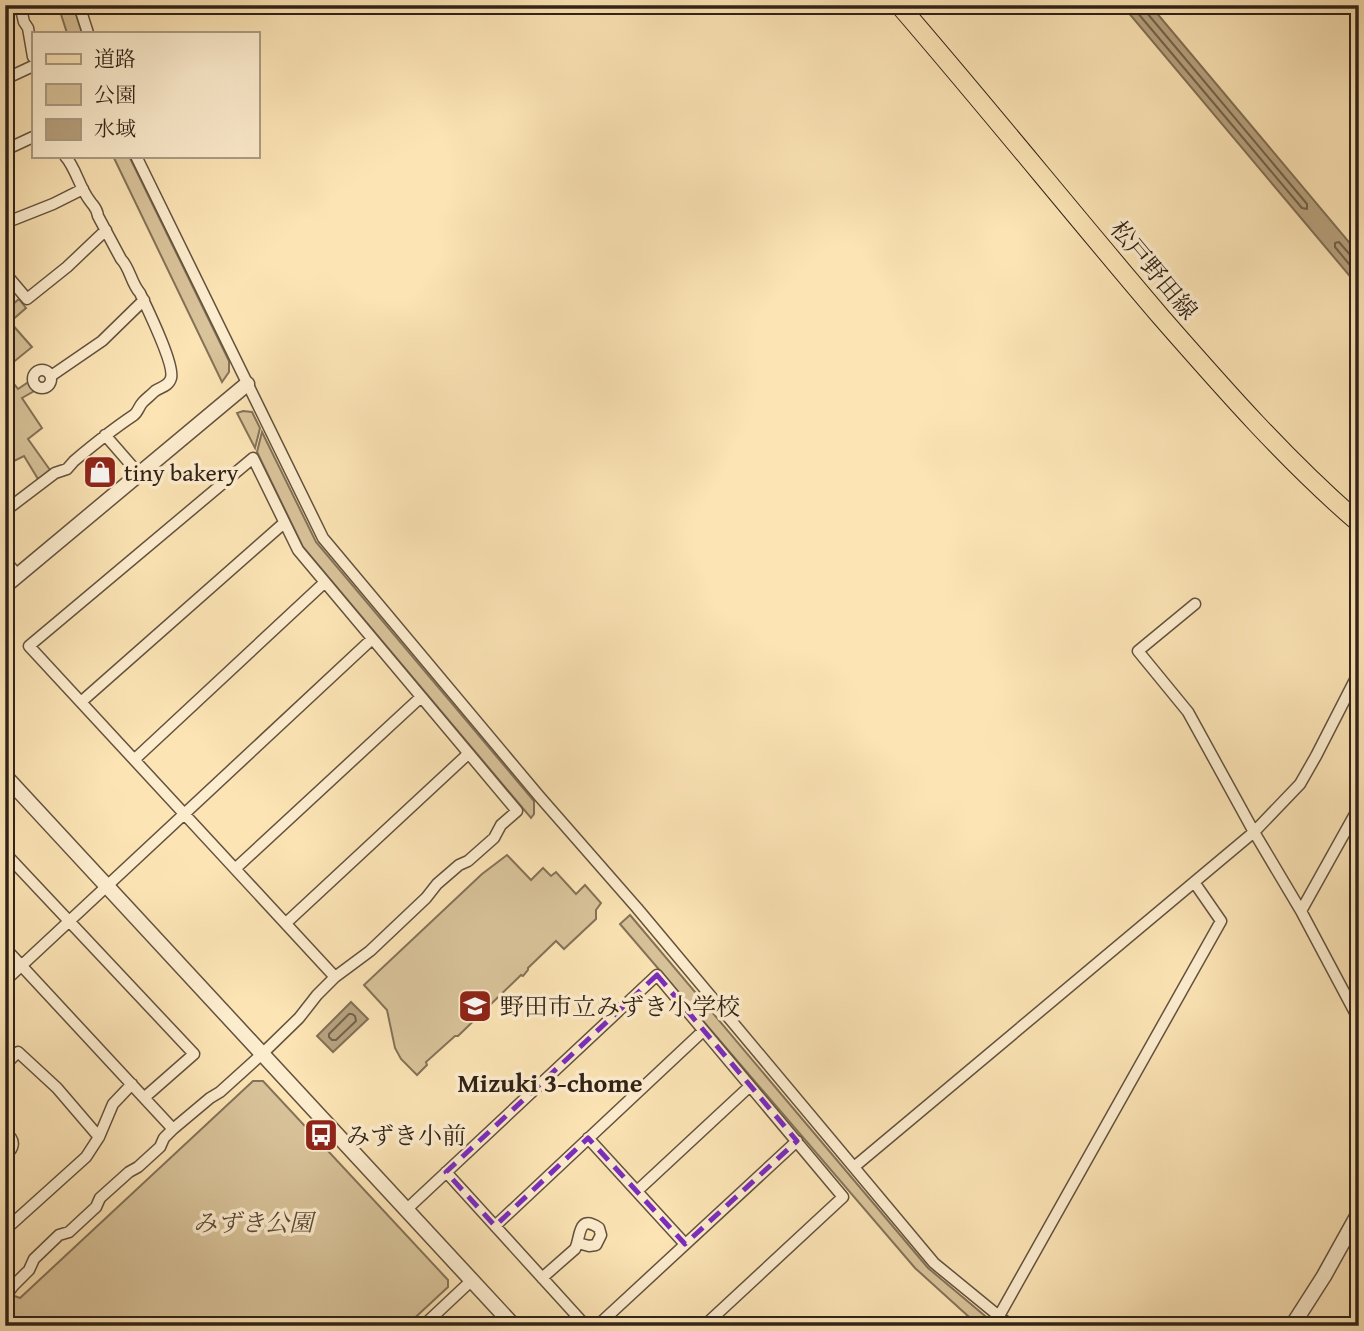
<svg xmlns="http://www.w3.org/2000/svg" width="1364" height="1331" font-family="'Gentium Book Plus','Noto Serif JP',serif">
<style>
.green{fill:#d9c39a;stroke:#847258;stroke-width:2}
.water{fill:#b7a27f;stroke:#816f55;stroke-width:2}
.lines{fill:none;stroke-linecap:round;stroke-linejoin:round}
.shore{stroke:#74624b;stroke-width:2}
.minor-casing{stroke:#63523e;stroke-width:13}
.tertiary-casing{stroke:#63523e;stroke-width:17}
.primary-casing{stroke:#302217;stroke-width:20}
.minor{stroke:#fdedcf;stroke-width:10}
.tertiary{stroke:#fdedcf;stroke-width:14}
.primary{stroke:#fce4b5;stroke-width:18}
.marked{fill:none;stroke:#7b2cbf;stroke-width:5;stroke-dasharray:14 9;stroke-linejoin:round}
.labels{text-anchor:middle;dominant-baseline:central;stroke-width:7;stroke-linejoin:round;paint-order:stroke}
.street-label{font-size:24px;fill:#302217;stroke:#fdedcf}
.poi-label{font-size:24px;fill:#302217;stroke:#fdedcf;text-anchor:start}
.park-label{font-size:24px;font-style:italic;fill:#5a4a38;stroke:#fdedcf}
.neighbourhood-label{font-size:26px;font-weight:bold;fill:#302217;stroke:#fdedcf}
</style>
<rect width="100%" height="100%" fill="#fce4b5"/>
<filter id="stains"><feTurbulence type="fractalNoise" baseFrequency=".00286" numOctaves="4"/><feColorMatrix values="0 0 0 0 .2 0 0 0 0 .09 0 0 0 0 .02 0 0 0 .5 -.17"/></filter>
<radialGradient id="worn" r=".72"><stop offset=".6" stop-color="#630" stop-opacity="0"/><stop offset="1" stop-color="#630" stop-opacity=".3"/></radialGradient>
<!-- green -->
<path class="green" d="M58,5h15l9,28h-15z
M113,156h16l100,205v11l-7,10z
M19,299l7,9 -16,14 22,25 -27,22v-58z
M5,373l13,16 12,-8 6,9 -14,8 20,30 -14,11 22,31 -12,9 -14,-23 -12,6 -7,-9z
M243,411l9,1 8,16 -5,20 -18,-35z
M262,432l54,110 218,259v13l-3,4 -228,-271 -46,-95z
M507,855l24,25 12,-12 8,8 5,-4 20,22 9,-9 16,18 -5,7v9l-32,30 -8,-8 -28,27v2l-5,6 -2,-1 -63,61h-3l-29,26 1,3 -10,10 -16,-16 -6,-11 -8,-38 -23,-25 118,-111z
M630,915l298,353 69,58h-18l-64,-58 -295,-344z
M253,1081h10l185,199v7l-42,39h-401v-17l7,-14 8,3z"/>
<!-- water -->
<path class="water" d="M1122,5h28l209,249v33z
M351,1002l17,17 -35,33 -16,-16z"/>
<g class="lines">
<!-- shore -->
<path class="shore" d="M1131,5l171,203 5,1v-5l-160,-191 -1,-8
M1359,258l-8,-2 -12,-14 -4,1v4l24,29
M349,1014h3l3,2 1,5 -20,19h-4l-3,-3v-3z"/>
<!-- minor casing -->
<g class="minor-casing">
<path id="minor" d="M20,5l4,17 4,6 5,29
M79,5l9,28
M5,79l28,-13
M5,150l28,-13
M136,156l187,382 216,258 98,112 297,355 77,63
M5,223l48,-19 30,-15
M5,273l22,26 40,-32 39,-37
M33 379a9 9 0 1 1 18 0a9 9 0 1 1-18 0Z
M51,376l51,-35 42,-41
M105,435l34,39
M5,511l50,-38 12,-4 7,-8c19,-16 39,-32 60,-46 4,-3 5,-9 9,-13 4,-4 8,-7 12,-11 6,-4 14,-5 16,-13 4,-13 -24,-70 -31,-85 -9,-10 -10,-25 -19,-34l-23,-43c-1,-8 -4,-9 -8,-15 -11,-14 -14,-33 -25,-45
M5,560l13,16
M1195,604l-57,47 50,61 66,120 47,79 58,109
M81,702l203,-179
M135,759l189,-176
M5,853l189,201 -49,43
M236,868l185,-171
M1301,911l58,-104
M286,923l182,-169
M5,948l168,181
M5,981l367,-342
M5,1065l13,-13 39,36 42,49
M5,1133l6,5c4,6 1,13 -6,16
M588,1138l97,106
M854,1167l400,-335 46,-48 16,-28 43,-84
M446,1172l140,154
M637,1191l113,-105
M407,1209l250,-234 186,222 -139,129
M495,1226l208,-195
M5,1230l81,-73 13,-20 14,-33 19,-20
M542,1278l33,-29c6,-11 2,-36 24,-21l2,7 -5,10 -7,1 -11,-3
M5,1297l8,-11 16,-16 5,-11 25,-24 10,-3 27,-25 4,-9 29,-26 9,-5 22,-20 4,-9 9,-9 37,-31 10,-6 42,-38 37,-36 18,-23 18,-18 35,-26 56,-53 11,-14 22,-19 9,-4 26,-23 7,-13 16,-14 -219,-261 -45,-92 -224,188 306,331
M999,1316l222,-395 -27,-39
M423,1326l49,-46
M597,1326l200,-185"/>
</g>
<!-- tertiary casing -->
<g class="tertiary-casing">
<path id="tertiary" d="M5,586l242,-202
M5,776l509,550
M1292,1326l32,-50 35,-63"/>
</g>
<!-- primary casing -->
<g class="primary-casing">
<path id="primary" d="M899,5c89,103 174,209 262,312 63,72 126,144 198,206"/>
</g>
<!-- minor -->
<use href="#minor" class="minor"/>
<!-- tertiary -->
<use href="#tertiary" class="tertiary"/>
<!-- primary -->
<use href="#primary" class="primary"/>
</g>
<!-- marked area -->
<path class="marked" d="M657,975l140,166 -112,103 -97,-106 -93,88 -49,-54z"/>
<!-- icons -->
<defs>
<g id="shop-square" transform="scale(1.75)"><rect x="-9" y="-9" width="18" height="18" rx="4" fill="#8f2418" stroke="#fdedcf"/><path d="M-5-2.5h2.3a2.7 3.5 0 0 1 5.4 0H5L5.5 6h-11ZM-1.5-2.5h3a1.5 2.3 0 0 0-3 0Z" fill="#fff"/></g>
<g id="school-square" transform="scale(1.75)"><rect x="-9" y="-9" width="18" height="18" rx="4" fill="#8f2418" stroke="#fdedcf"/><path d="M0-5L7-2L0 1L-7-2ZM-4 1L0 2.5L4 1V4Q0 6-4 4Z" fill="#fff"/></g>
<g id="bus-square" transform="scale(1.75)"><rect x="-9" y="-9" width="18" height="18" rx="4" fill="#8f2418" stroke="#fdedcf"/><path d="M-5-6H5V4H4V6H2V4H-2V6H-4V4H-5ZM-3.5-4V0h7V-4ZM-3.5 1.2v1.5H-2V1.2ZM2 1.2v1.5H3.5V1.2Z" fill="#fff"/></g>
</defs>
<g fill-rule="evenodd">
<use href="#shop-square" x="100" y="472"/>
<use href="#school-square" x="475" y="1006"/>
<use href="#bus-square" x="321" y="1135"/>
</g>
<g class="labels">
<!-- street labels -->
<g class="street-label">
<text transform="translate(1154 270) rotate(50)">松戸野田線</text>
</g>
<!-- poi labels -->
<g class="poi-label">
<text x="124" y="472">tiny bakery</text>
<text x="500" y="1006">野田市立みずき小学校</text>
<text x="346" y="1135">みずき小前</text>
</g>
<!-- park labels -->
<g class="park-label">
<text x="253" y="1222">みずき公園</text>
</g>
<!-- neighbourhood labels -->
<g class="neighbourhood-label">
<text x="550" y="1082">Mizuki 3-chome</text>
</g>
</g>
<!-- margin -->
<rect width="1364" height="1331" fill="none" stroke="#fce4b5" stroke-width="28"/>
<rect x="7" y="7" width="1350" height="1317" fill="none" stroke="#302217" stroke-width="3.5"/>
<rect x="14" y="14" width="1336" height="1303" fill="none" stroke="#302217" stroke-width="2"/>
<!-- legend -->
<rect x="32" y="32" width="228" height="126" fill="#fdedcf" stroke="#ab9c85" stroke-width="2"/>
<rect x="46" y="54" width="35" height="10" fill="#fce4b5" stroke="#ab9c85" stroke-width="2"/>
<text x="94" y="66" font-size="21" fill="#302217">道路</text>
<rect x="46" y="84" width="35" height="21" fill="#d9c39a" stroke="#ab9c85" stroke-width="2"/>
<text x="94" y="102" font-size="21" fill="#302217">公園</text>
<rect x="46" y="119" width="35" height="21" fill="#b7a27f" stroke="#ab9c85" stroke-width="2"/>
<text x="94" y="136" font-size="21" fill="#302217">水域</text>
<rect width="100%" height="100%" filter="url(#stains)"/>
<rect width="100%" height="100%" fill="url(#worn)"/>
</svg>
